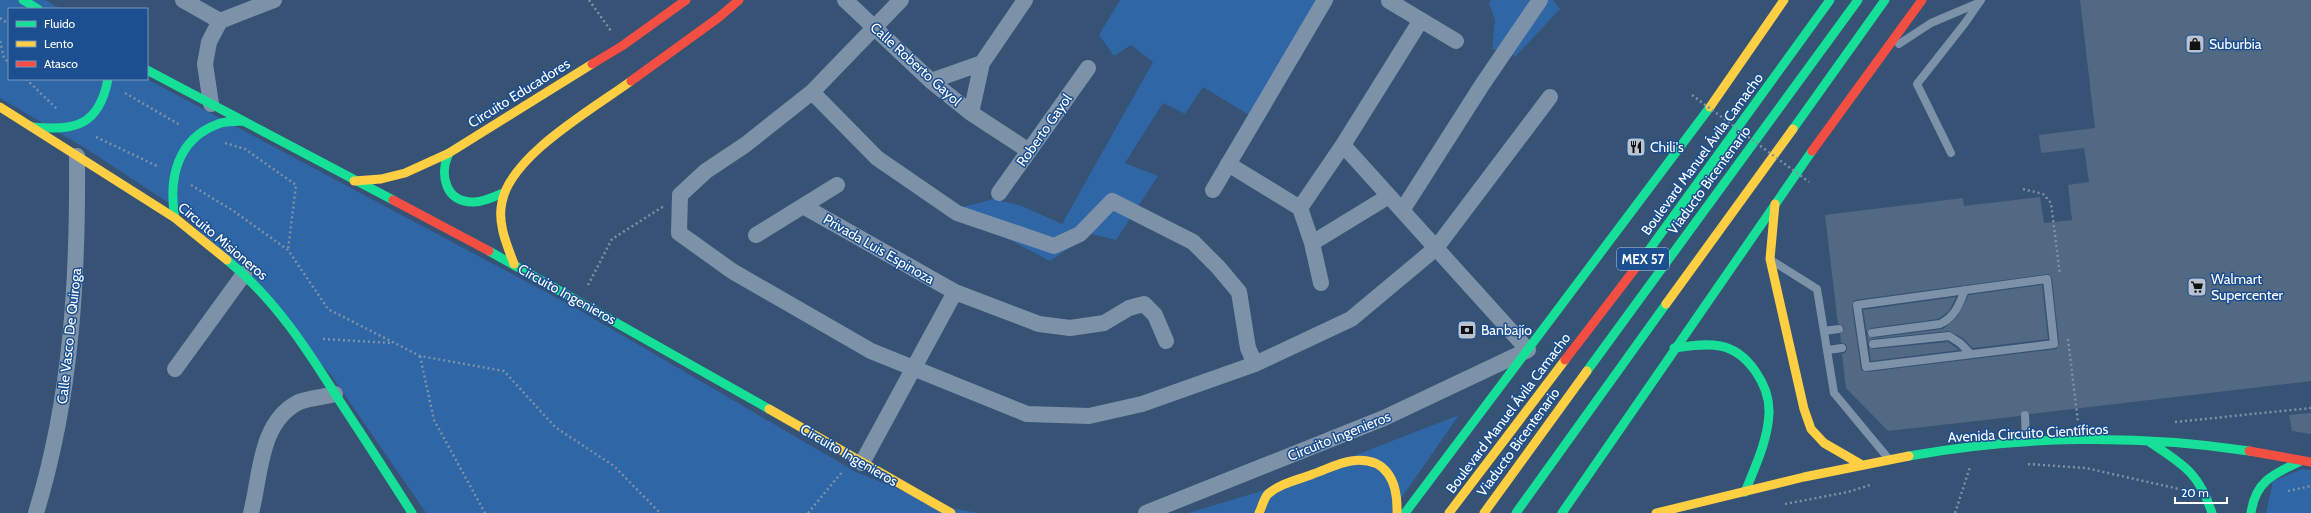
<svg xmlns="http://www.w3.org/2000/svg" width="2311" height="513" font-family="Cabin,sans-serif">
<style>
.green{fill:#2f66a5}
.building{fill:#526984;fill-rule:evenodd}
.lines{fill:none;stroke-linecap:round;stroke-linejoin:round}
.path{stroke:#7d92a8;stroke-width:2.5;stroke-dasharray:2 3;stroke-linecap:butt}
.lane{stroke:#7d92a8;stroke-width:8}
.street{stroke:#7d92a8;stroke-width:16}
.fast{stroke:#16e098;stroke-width:9}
.slow{stroke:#ffcf43;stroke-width:9}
.jam{stroke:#f24e42;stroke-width:9}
.path-bridge{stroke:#7d92a8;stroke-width:2.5;stroke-dasharray:2 3;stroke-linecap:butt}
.labels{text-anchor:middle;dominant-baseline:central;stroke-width:3;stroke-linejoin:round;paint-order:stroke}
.shield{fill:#1b4f8f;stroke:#bbcadd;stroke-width:1}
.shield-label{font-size:13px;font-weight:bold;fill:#fff}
.poi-label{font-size:14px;fill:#fff;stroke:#1b4f8f;text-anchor:start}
.street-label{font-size:14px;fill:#fff;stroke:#1b4f8f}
</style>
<rect width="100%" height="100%" fill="#365274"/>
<!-- green -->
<path class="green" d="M0,0h45l16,9h-52v70h138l427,228 282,165 84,34 38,7h-552l-95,-138 -150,-164 -96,-63 -85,-50z
M1120,0h214l-72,123 -59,-36 -18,27 -22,-11 -38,60 33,13 -42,64 -25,-6 -41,27 -86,-45 -1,-9 31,-8 28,7 40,18 91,-162 -22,-17 -17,11 -15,-21z
M1491,0h62l7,9 -44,47 -24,-7 3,-29 -6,-17z
M1459,415l-68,98h-203l80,-24z
M2302,469l9,1v43h-45l7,-32z"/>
<!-- building -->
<path class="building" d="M2080,0h231v381l-281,33 -6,-4 -4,6 -132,15 -42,-43 -4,-34 4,-2 1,-4 -1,-4 -5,-1 -1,-9 4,-5 -1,-4 -5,-1 -13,-109 138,-17 1,8 76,-9 4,26 28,-3 -4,-35 21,-3 -5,-34 -43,5 -2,-18 56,-7zM2049,274l3,4 7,65 -2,6 -190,23 -6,-2 -9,-64 2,-6z
M2042,285l6,54 -75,9 -10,-10 -15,-7 -76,8 -4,3 -1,-7 6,3 70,-9 14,-12 12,-22z
M1956,297l-7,14 -11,8 -67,9 -4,5 -4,-23z
M1948,342l11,8 -88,11 -2,-14 5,2z
M2311,413v21l-19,-3 -3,-16z"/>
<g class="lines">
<!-- path -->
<path class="path" d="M589,0l22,31
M0,18l9,6
M0,41l4,17 5,5
M26,79l31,30
M125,93l55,32
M96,137l61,29
M225,143l20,6 51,36 -8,65
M191,185l44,27 53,38 40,59 92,47 84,15 51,56 59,39 46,47
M2023,189l20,5 8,9 9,72
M588,285l24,-46 52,-33
M323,339l69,4
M2068,339l10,83
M420,356l14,64 51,93
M2175,422l136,-14
M2028,464l58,4 93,21
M2288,491l23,-5
M1785,504l63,-12 22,-7
M808,513l34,-41
M1955,513l15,-46"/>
<!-- lane -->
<path class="lane" d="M1899,44l32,-21 47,-20
M1951,153l-34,-69 48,-61 16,-23
M1774,262l43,27 17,104 54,65
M2047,279l7,65 -188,23 -9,-62z
M1824,331l15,-2
M1872,333l68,-9c15,-7 19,-19 25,-34
M1873,344l76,-8 11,7 11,11
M1828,350l14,-2
M2025,415l1,27"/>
<!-- street -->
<path class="street" d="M183,0l37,21
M845,0l86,81 40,32 58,38
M901,0l-89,92 -67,53 -39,26 -26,24 -1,38 53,38 139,80 156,63 62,2 53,-12 113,-40 96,-45 85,-71 114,-151
M1389,1l67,40
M931,81l51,-18
M812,92l65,66 80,55 97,33 26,-12 32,-33 81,41 25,25 21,25 9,56 7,16
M211,104l-6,-40 4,-22 11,-21 54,-21
M971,113l11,-50 43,-63
M1228,164l72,44 12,35 9,40
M1213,190l112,-190
M999,193l89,-125
M803,206l152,86 84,32 31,4 34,-5 25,-15 15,-4 11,11 11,26
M1300,208l43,-63 78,-125
M1403,209l79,-124 58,-85
M756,235l81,-50
M1312,243l77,-47
M175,369l69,-95
M862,463l93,-171
M36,513c36,-117 42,-236 41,-357
M251,513c10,-38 8,-91 48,-111 10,-4 25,-5 36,-8
M1146,513l238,-95 144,-68 -185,-205"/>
<!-- fast -->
<path class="fast" d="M23,0l15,9
M147,70l246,130
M33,127c42,4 66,-1 75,-48
M1793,129l92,-129
M449,153c-10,21 -4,50 25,49 10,0 20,-5 29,-9
M175,218c-7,-39 2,-79 43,-94 7,-3 16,-2 24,-3
M489,251l280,158
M1644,257l186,-257
M227,260c48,39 80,89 112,140 25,38 49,75 73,113
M1674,348c15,-2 31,-5 46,-2 28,5 50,40 49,67 -1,27 -14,54 -24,79
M1587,371l271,-371
M2151,443c33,22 48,30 61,70
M1909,456c110,-20 229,-22 340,-5
M1405,513l305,-406
M1516,513l150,-209
M1562,513l250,-362
M2251,513c4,-32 24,-40 50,-52"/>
<!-- slow -->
<path class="slow" d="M0,107l175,111 52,42
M1710,107l74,-107
M354,181l27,-2 24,-6 44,-20 143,-89
M1775,204l-5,55 34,150 7,20 13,14 38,22
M514,264c-7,-19 -17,-41 -12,-62 9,-47 91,-93 129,-121
M1666,304l127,-175
M769,409l182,104
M1259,513c3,-6 5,-15 9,-19 13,-11 30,-14 45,-20 12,-4 25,-11 38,-13 36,-5 47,21 46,52
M1449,513l116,-153
M1484,513l103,-142
M1656,513l148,-36 105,-21"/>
<!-- jam -->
<path class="jam" d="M592,64l30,-18 64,-46
M631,81l87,-63 21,-18
M1812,151l110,-151
M393,200l96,51
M1565,360l79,-103
M2249,451l62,11"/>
<!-- path-bridge -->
<path class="path-bridge" d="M1692,95l117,87"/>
</g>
<!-- icons -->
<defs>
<g id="shop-square" transform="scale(1)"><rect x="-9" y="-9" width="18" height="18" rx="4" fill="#b9c2ce" stroke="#1b4f8f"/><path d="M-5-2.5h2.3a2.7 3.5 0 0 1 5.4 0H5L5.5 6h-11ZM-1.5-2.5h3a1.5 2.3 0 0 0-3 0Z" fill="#111"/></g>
<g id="restaurant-square" transform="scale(1)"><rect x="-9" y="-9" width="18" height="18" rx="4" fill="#b9c2ce" stroke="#1b4f8f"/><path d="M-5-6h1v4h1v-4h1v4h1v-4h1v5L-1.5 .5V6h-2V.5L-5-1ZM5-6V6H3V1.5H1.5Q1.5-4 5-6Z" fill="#111"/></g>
<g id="supermarket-square" transform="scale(1)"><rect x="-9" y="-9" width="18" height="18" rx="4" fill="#b9c2ce" stroke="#1b4f8f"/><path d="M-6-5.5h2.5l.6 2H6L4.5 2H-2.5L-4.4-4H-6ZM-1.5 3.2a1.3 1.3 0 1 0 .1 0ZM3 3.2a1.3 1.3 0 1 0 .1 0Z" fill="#111"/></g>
<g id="bank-square" transform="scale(1)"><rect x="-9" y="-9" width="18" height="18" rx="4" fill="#b9c2ce" stroke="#1b4f8f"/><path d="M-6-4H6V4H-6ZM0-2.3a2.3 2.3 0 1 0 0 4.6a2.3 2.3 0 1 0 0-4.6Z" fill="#111"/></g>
</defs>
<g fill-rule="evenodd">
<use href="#shop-square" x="2195" y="44"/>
<use href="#restaurant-square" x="1636" y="147"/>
<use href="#supermarket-square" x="2197" y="287"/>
<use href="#bank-square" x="1467" y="330"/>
</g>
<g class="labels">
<!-- shield labels -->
<rect class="shield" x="1617" y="248" width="52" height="22" rx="3"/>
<g class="shield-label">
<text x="1643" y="259">MEX 57</text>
</g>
<!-- poi labels -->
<g class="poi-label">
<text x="2209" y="44">Suburbia</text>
<text x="1650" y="147">Chili's</text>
<text x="2211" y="279">Walmart<tspan x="2211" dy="16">Supercenter</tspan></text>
<text x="1481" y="330">Banbajío</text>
</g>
<!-- street labels -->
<g class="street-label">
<text transform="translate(916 64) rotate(42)">Calle Roberto Gayol</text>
<text transform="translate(519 93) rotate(-32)">Circuito Educadores</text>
<text transform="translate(1044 130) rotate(-55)">Roberto Gayol</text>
<text transform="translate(1702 154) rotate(-54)">Boulevard Manuel Ávila Camacho</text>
<text transform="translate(1709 180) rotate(-54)">Viaducto Bicentenario</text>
<text transform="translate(223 241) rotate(40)">Circuito Misioneros</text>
<text transform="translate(879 249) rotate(30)">Privada Luis Espinoza</text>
<text transform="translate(567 294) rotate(29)">Circuito Ingenieros</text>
<text transform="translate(69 336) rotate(-84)">Calle Vasco De Quiroga</text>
<text transform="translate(1508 413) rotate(-53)">Boulevard Manuel Ávila Camacho</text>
<text transform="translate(2028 433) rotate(-3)">Avenida Circuito Científicos</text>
<text transform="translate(1339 436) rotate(-22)">Circuito Ingenieros</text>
<text transform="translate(1518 442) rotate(-54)">Viaducto Bicentenario</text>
<text transform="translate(849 455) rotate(30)">Circuito Ingenieros</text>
</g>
</g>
<!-- legend -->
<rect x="8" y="8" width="140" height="72" fill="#1b4f8f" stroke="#7695bc"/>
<rect x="16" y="21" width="20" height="6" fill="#16e098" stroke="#7695bc"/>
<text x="44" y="28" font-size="12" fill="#ffffff">Fluido</text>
<rect x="16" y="41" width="20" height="6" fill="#ffcf43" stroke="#7695bc"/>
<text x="44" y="48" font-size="12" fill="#ffffff">Lento</text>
<rect x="16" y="61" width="20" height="6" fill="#f24e42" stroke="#7695bc"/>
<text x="44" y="68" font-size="12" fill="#ffffff">Atasco</text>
<!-- scale -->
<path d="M2175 497v6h52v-6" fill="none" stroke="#ffffff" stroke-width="2"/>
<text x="2181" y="497" font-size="12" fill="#ffffff" stroke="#1b4f8f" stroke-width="3" paint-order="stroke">20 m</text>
</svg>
